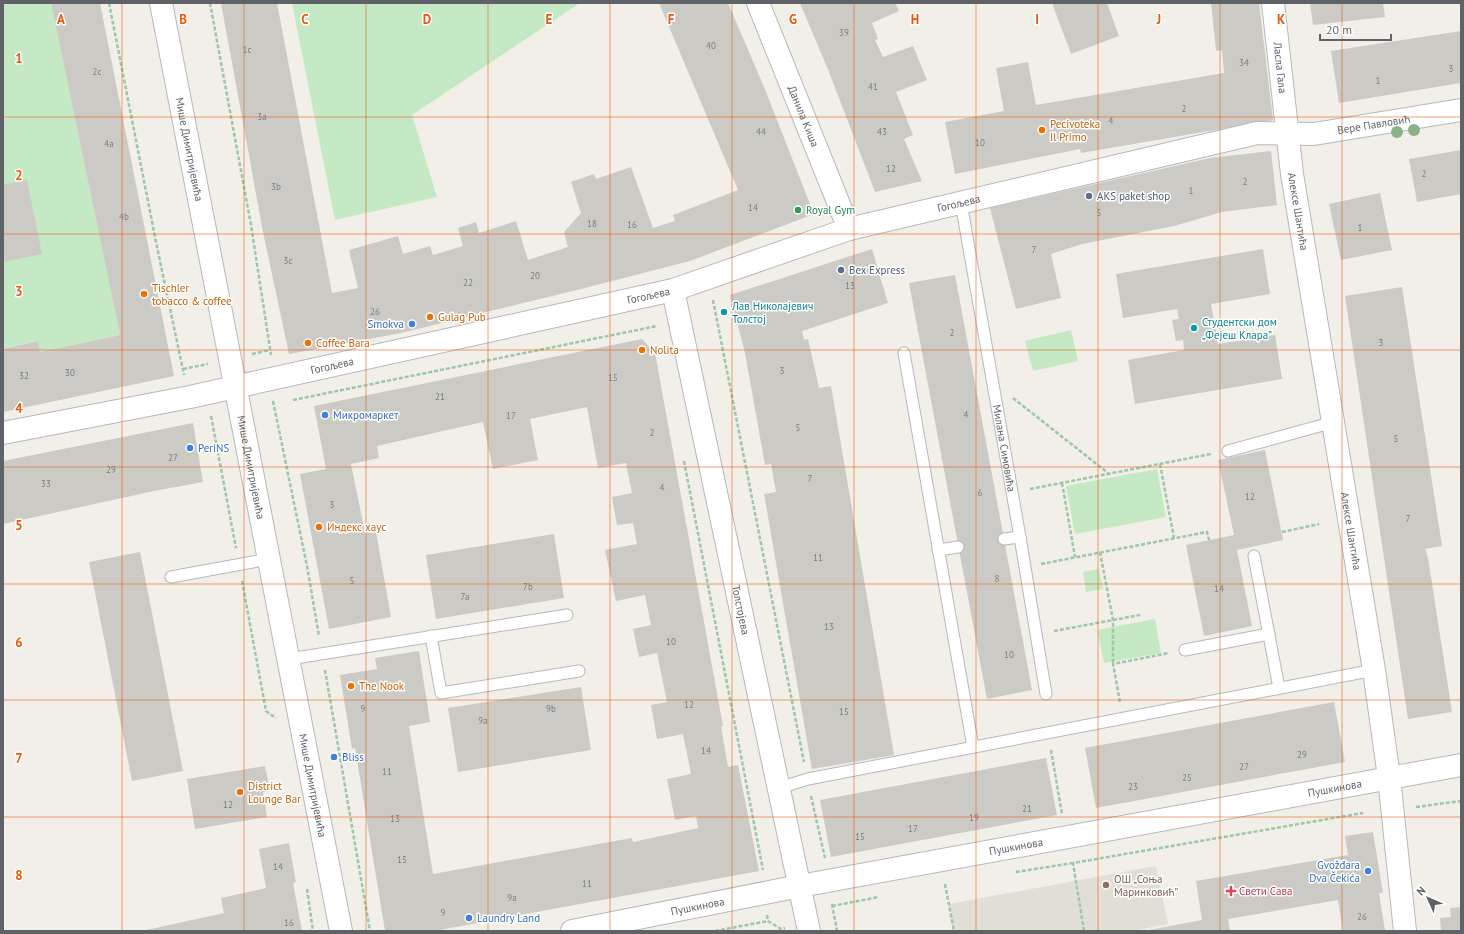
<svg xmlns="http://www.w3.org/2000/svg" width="1464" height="934" font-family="'PT Sans',sans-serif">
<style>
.education{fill:#e1ded6}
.green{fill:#c5e8c5}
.building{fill:#cccac5}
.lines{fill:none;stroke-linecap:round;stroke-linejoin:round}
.service-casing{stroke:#b5b8bc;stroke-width:13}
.minor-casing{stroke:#b5b8bc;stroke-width:24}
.path{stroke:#9cc7a9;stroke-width:2.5;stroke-dasharray:4 2;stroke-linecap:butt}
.service{stroke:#fff;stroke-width:11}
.minor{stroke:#fff;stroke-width:22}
.tree{fill:#89b387}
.grid{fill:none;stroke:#e8590c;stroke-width:1;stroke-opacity:0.55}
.food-dot{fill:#e8710a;stroke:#fff;stroke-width:1.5}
.service-dot{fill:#5c6f8a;stroke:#fff;stroke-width:1.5}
.leisure-dot{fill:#2e9e5b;stroke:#fff;stroke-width:1.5}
.culture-dot{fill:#0f9aa8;stroke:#fff;stroke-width:1.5}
.shop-dot{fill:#3f7fe0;stroke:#fff;stroke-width:1.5}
.education-dot{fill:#8d6e63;stroke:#fff;stroke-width:1.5}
.health-dot{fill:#e0444e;stroke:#fff;stroke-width:1.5}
.labels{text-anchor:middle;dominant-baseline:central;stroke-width:3;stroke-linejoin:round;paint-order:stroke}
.number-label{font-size:9px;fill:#7a7d7f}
.street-label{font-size:11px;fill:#5f6368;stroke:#fff}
.food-label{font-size:11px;fill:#c56008;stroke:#fff;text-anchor:start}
.service-label{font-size:11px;fill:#4e5e75;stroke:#fff;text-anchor:start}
.leisure-label{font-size:11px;fill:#27864d;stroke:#fff;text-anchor:start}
.culture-label{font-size:11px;fill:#0d838f;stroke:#fff;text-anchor:start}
.shop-label{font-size:11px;fill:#366cbe;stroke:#fff;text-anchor:start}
.education-label{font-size:11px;fill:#785e54;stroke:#fff;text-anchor:start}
.health-label{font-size:11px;fill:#be3a42;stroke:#fff;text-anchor:start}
.grid-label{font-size:13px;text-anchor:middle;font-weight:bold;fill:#e8590c;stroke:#fff;stroke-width:3;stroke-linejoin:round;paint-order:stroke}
</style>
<rect width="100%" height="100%" fill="#f1efe8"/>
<!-- education -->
<path class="education" d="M1156,866l12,58 -36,7h-179l-4,-27z"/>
<!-- green -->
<path class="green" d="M3,3h48l69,332 -80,17 -3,-11 -34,8z
M292,3h288l-168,112 25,82 -102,23z
M1071,330l7,31 -45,10 -8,-30z
M1157,469l9,48 -91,17 -9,-48z
M1099,569l4,20 -17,3 -3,-20z
M1155,619l6,34 -57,10 -7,-33z"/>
<!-- building -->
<path class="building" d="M51,3h49l74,373 -171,36v-63l35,-8 2,11 80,-17z
M221,3h56l55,290 26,-5 -9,-38 49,-14 5,18 27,-8 3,9 30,-9 -5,-18 18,-6 3,11 37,-12 12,39 40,-13 -4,-15 17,-19 -10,-31 23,-8 2,5 35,-12 22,61 22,-7 -2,-6 65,-25 -79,-187h69l36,84 50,127 -124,47 -109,28 -180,44 -112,21 -26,-122z
M800,3h95l4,8 -27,12 6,16 -3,1 8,17 30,-11 14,34 -31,12 17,43 -9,4 18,42 -47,11 -46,-120z
M1052,3h55l12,33 -48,18z
M1211,3h48l14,117 -192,33 -1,-4 -125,25 -10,-52 59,-11 -8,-43 32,-6 8,43 188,-32 -2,-23 -6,1z
M1310,3h73l2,14 -72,8z
M1461,31v52l-122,20 -8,-52z
M1461,150v44l-44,8 -8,-43z
M1271,151l6,54 -55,7 -48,14 -92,18 -31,10 10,44 -45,11 -26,-101 220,-50z
M27,180l15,74 -39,8v-77z
M1380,193l12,57 -51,10 -12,-56z
M872,249l16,54 -86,28 2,9 4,-1 11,49 12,-2 63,369 -82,14 -48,-275 12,-2 -5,-28 -6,1 -20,-112 -15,-58z
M1263,249l7,45 -59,10 7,40 57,-9 7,44 -147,25 -7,-44 56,-10 -1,-10 -7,1 -4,-21 7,-1 -2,-10 -54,9 -7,-44z
M955,275l77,415 -45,9 -78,-416z
M1402,287l40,259 -17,3 3,9 24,154 -44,7 -63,-423z
M642,339l13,14 68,373h-2l7,41 10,-2 21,106 -325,60h-49l-30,-183 -3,1 -12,-74 37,-6 -2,-11 44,-7 11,71 -21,4 24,148 199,-36 1,4 65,-14 -2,-12 -21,4 -8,-41 24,-5 -8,-40 -26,5 -6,-34 16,-3 -10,-49 -18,4 -6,-28 18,-4 -6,-30 -29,6 -11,-51 32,-6 -4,-21 -16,2 -5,-28 20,-4 -6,-30 -28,5 -11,-61 -57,12 8,41 -45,9 -10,-47 -106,24 2,12 -28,6 14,69 11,-1 15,85 -62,12 -29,-155 26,-5 -12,-63z
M193,423l10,59 -49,9 -151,33v-63z
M1265,450l18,90 -46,10 15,76 -48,10 -18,-91 48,-10 -16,-75z
M554,534l10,64 -128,21 -10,-64z
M140,552l43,219 -51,10 -43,-219z
M581,687l10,63 -133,22 -10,-64z
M1334,702l11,60 -249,46 -11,-60z
M1046,758l11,57 -226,42 -11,-57z
M265,766l5,25 -7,1 4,25 -72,12 -8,-50z
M1373,832l10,61h-4l6,38h-42l-5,-31 -110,19 2,12h-86l58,-11 -6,-39 152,-26 -3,-19z
M289,843l7,39 -3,1 9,48h-160l82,-18 -3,-15 45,-10 -7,-39z
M1461,907v24h-20l-1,-13 11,-1 -1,-9z"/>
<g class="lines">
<!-- service casing -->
<g class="service-casing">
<g id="service">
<path id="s1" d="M961,203l59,334 26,157"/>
<path d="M904,353l69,394"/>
<path d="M1228,451l106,-29"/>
<path d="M1004,539l16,-2"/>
<path d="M938,550l20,-3"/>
<path d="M1254,556l25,132"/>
<path d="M171,577l98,-18"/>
<path d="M431,636l10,57 138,-22"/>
<path d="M1185,650l84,-16"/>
<path d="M289,659l278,-44"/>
<path d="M779,788l29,-9 566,-109"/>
</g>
</g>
<!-- minor casing -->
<g class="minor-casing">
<g id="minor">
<path id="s2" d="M161,3l180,928"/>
<path id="s3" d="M758,3l91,226"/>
<path id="s4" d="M1273,3l19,171 82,496 15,107 16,154"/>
<path id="s5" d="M673,290l136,641"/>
<path id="s6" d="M3,433l187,-36 483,-107 176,-61 408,-96 57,1 147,-24"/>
<path id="s7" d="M572,931l228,-45 661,-121"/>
</g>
</g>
<!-- path -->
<path class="path" d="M109,3l47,239 28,133
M210,3l41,222 20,130
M713,300l91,462
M252,354l18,-4
M183,369l25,-5
M1013,398l95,75
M293,400l364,-74
M273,401l34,165 12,70
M211,416l25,132
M684,461l79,409
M1160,464l14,74
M1062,483l13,74
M1030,489l181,-35
M1282,532l37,-8
M1100,552l13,68v44
M1041,564l166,-32 2,8
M242,581l24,130 10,7
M1054,631l86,-16
M325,670l45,261
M1120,702l-7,-38 56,-11
M1051,750l11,64
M811,796l14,62
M1416,807l45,-6
M1016,872l57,-9
M945,884l9,47
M307,889l6,42
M832,904l5,27
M832,906l47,-9
M767,915l1,6 13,8 4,-1
M715,931l53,-10
M1084,931l-11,-68 290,-50"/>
<!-- service -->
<use href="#service" class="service"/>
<!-- minor -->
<use href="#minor" class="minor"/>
</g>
<!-- trees -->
<g class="tree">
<circle cx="1414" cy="130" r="6"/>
<circle cx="1397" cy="132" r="6"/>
</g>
<!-- grid -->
<path class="grid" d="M122,3v928M244,3v928M366,3v928M488,3v928M610,3v928M732,3v928M854,3v928M976,3v928M1098,3v928M1220,3v928M1342,3v928M3,117h1458M3,234h1458M3,350h1458M3,467h1458M3,584h1458M3,700h1458M3,817h1458"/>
<!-- markers -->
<g class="food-dot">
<circle cx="1042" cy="130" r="4"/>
<circle cx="144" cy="294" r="4"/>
<circle cx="430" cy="317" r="4"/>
<circle cx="308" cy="343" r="4"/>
<circle cx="642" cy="350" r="4"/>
<circle cx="319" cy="527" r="4"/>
<circle cx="351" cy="686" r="4"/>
<circle cx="240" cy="792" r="4"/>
</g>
<g class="service-dot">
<circle cx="1089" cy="196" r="4"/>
<circle cx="841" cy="270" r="4"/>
</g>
<circle class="leisure-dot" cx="798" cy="210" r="4"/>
<g class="culture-dot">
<circle cx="724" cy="312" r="4"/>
<circle cx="1194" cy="328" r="4"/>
</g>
<g class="shop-dot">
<circle cx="412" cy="324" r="4"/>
<circle cx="325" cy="415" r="4"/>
<circle cx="190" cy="448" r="4"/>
<circle cx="334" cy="757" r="4"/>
<circle cx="1368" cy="871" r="4"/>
<circle cx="469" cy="918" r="4"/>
</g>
<circle class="education-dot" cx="1106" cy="885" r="4"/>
<path class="health-dot" d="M1229 885h4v4h4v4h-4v4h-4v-4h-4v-4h4z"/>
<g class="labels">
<!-- number labels -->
<g class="number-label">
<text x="844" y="32">39</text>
<text x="711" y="45">40</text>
<text x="247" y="49">1c</text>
<text x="1244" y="62">34</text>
<text x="1451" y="68">3</text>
<text x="97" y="71">2c</text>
<text x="1378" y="80">1</text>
<text x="873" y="86">41</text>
<text x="1184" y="108">2</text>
<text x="262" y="116">3a</text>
<text x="1111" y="120">4</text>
<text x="761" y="131">44</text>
<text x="882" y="131">43</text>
<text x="980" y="142">10</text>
<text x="109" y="143">4a</text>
<text x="891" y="168">12</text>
<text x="1424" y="173">2</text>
<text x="1245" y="181">2</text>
<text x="276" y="186">3b</text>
<text x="1191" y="190">1</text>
<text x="753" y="207">14</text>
<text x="1099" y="212">5</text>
<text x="124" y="216">4b</text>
<text x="592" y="223">18</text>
<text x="632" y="224">16</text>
<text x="1360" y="227">1</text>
<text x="1034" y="249">7</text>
<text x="288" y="260">3c</text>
<text x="535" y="275">20</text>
<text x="468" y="282">22</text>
<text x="850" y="285">13</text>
<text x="375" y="311">26</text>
<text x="952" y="332">2</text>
<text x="1381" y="342">3</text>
<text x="782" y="370">3</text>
<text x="70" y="372">30</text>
<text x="24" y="375">32</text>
<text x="613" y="377">15</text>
<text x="440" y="396">21</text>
<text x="966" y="414">4</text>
<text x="511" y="415">17</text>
<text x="798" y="427">5</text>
<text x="652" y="432">2</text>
<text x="1396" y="438">5</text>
<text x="173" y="457">27</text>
<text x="111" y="469">29</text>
<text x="810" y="478">7</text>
<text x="46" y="483">33</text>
<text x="662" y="487">4</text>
<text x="980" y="492">6</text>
<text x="1250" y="496">12</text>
<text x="332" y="504">3</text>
<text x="1408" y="518">7</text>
<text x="818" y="557">11</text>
<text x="997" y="578">8</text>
<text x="352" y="580">5</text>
<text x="528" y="586">7b</text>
<text x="1219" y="588">14</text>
<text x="465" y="596">7a</text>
<text x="829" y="626">13</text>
<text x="671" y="641">10</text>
<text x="1009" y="654">10</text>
<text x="689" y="704">12</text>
<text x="363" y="708">9</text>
<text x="551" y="708">9b</text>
<text x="844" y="711">15</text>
<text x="483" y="720">9a</text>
<text x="706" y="750">14</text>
<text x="1302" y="754">29</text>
<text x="1244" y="766">27</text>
<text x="387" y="771">11</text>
<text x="1187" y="777">25</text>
<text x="1133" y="786">23</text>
<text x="228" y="804">12</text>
<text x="1027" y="808">21</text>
<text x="974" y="817">19</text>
<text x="395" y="818">13</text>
<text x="913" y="828">17</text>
<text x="860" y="836">15</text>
<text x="402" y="859">15</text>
<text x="278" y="866">14</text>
<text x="587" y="883">11</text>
<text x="512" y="897">9a</text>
<text x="443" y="912">9</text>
<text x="1362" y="916">26</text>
<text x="289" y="922">16</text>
</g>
<!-- street labels -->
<g class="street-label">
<text stroke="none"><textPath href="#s4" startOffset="65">Ласла Гала</textPath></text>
<text stroke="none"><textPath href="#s3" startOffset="122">Данила Киша</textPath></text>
<text stroke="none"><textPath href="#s6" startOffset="1408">Вере Павловић</textPath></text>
<text stroke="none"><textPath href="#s2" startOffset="149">Мише Димитријевића</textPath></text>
<text stroke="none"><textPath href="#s6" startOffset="984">Гогољева</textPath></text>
<text stroke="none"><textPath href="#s4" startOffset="210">Алексе Шантића</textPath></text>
<text stroke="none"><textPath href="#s6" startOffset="660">Гогољева</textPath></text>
<text stroke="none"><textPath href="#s6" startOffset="336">Гогољева</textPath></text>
<text stroke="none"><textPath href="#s1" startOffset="249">Милана Симовића</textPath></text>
<text stroke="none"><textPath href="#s2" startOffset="473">Мише Димитријевића</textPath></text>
<text stroke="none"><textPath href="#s4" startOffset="534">Алексе Шантића</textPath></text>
<text stroke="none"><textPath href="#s5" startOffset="327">Толстојева</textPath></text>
<text stroke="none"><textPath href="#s2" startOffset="797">Мише Димитријевића</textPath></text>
<text stroke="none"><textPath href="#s7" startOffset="776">Пушкинова</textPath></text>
<text stroke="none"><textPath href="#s7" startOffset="452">Пушкинова</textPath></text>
<text stroke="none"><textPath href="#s7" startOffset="128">Пушкинова</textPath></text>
</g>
<!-- food labels -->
<g class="food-label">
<text x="1050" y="124">Pecivoteka<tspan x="1050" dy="13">Il Primo</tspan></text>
<text x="152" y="288">Tischler<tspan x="152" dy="13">tobacco &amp; coffee</tspan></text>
<text x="438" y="317">Gulag Pub</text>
<text x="316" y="343">Coffee Bara</text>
<text x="650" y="350">Nolita</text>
<text x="327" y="527">Индекс хаус</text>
<text x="359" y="686">The Nook</text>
<text x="248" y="786">District<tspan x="248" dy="13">Lounge Bar</tspan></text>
</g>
<!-- service labels -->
<g class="service-label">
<text x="1097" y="196">AKS paket shop</text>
<text x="849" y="270">Bex Express</text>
</g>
<!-- leisure labels -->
<g class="leisure-label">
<text x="806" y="210">Royal Gym</text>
</g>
<!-- culture labels -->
<g class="culture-label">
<text x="732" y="306">Лав Николајевич<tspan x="732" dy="13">Толстој</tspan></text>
<text x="1202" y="322">Студентски дом<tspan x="1202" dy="13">„Фејеш Клара”</tspan></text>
</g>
<!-- shop labels -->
<g class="shop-label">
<text x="404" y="324" text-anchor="end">Smokva</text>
<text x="333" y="415">Микромаркет</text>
<text x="198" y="448">PeriNS</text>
<text x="342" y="757">Bliss</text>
<text x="1360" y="865" text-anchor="end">Gvožđara<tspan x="1360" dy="13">Dva Čekića</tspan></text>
<text x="477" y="918">Laundry Land</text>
</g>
<!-- education labels -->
<g class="education-label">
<text x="1114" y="879">ОШ „Соња<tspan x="1114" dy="13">Маринковић”</tspan></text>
</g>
<!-- health labels -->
<g class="health-label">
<text x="1239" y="891">Свети Сава</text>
</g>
</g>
<g class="grid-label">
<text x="61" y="24">A</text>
<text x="183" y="24">B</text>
<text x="305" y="24">C</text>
<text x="427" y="24">D</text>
<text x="549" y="24">E</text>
<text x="671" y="24">F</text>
<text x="793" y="24">G</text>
<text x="915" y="24">H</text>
<text x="1037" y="24">I</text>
<text x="1159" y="24">J</text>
<text x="1281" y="24">K</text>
<text x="19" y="63">1</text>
<text x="19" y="180">2</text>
<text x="19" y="296">3</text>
<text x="19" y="413">4</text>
<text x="19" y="530">5</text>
<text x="19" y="647">6</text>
<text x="19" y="763">7</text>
<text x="19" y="880">8</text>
</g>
<!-- border -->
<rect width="1464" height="934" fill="none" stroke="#5f6368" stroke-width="8"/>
<!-- north arrow -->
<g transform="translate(1428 898) rotate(315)" stroke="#ffffff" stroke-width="3" paint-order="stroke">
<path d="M0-3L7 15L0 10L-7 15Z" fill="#5f6368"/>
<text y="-6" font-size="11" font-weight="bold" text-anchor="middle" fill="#5f6368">N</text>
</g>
<!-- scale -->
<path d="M1320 34v6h71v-6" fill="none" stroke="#5f6368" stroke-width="2"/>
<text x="1326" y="34" font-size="12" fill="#5f6368" stroke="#ffffff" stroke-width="3" paint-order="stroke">20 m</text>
</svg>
